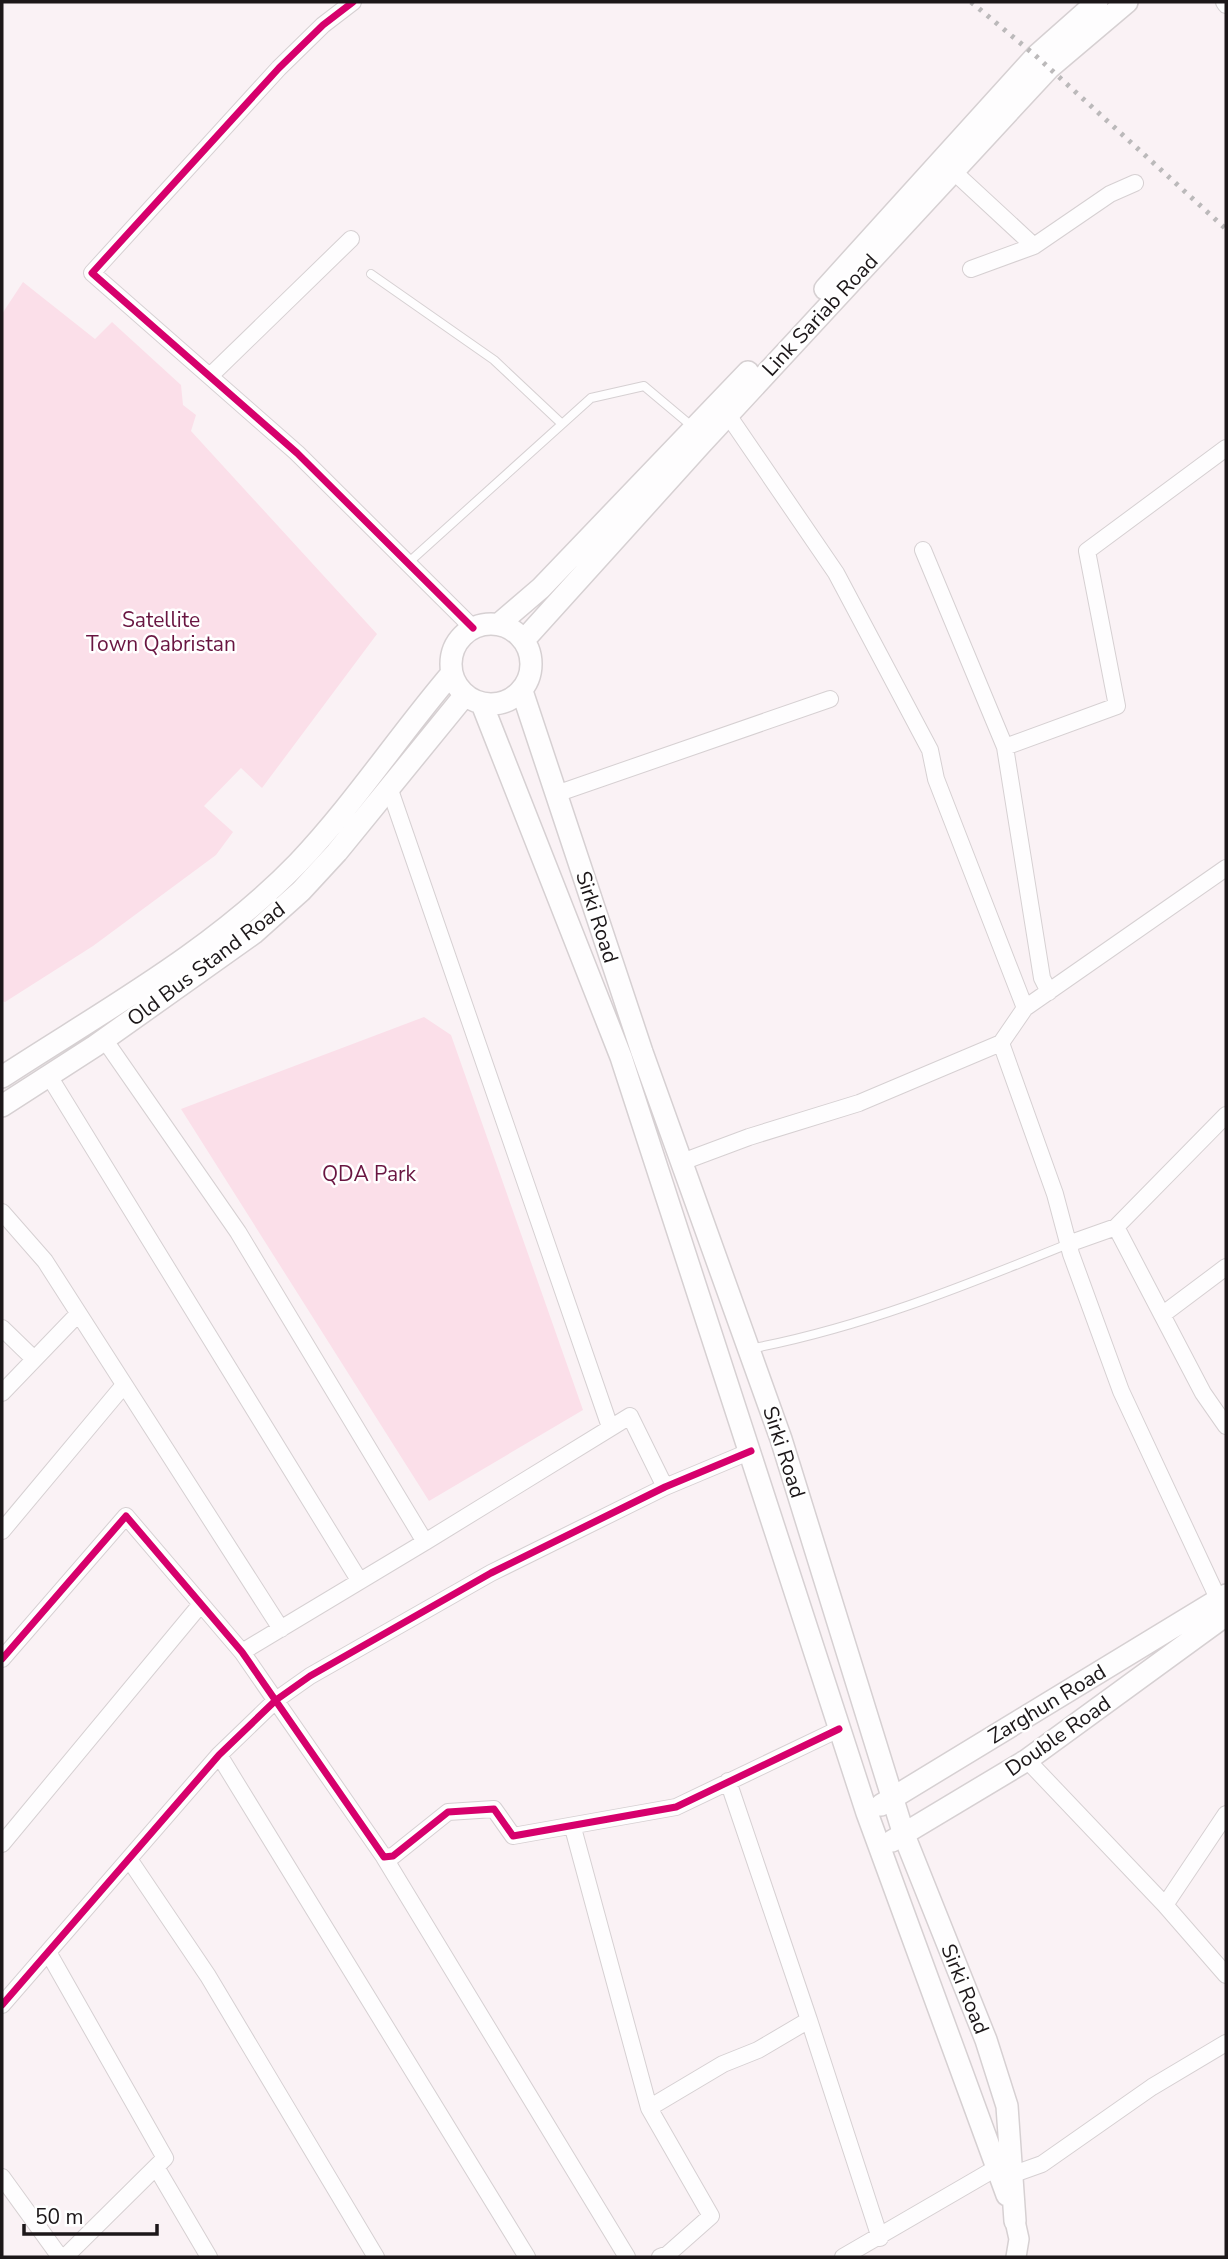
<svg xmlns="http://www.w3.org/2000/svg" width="1228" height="2259" font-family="'Nunito Sans',sans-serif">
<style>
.green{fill:#fbdfe9}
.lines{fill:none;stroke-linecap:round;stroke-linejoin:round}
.service-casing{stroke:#d6d0d2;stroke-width:10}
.minor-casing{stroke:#d6d0d2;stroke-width:18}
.tertiary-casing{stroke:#d6d0d2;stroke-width:22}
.secondary-casing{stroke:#d6d0d2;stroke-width:24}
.service{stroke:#fefdfe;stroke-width:8}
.minor{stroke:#fefdfe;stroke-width:16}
.tertiary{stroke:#fefdfe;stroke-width:19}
.secondary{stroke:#fefdfe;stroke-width:21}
.rail{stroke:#bbb9ba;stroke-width:5;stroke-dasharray:3.5 7;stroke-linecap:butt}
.cycleway-casing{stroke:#fff;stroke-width:11}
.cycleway{stroke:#d6006c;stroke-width:7}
.labels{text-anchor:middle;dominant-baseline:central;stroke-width:5;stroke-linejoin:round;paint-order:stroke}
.street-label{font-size:21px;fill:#1c1719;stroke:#fff}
.park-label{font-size:21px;fill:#691541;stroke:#fff}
</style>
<rect width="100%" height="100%" fill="#faf2f5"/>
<!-- green -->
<path class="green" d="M23,282l72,57 17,-17 69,63 2,20 13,10 -5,16 186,203 -115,154 -21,-20 -37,38 29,26 -17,23 -123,91 -88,56 -3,-1v-687z
M424,1017l27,18 132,375 -154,91 -248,-392z"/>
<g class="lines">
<!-- service casing -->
<g class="service-casing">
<path id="service" d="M371,274l123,86 68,64
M408,563l183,-165 53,-12 50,42
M749,1349c112,-21 215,-63 319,-105"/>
</g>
<!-- minor casing -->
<g class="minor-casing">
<path id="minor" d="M353,2l-30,23 -44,43 -187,205 205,180 176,175
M1224,2l2,3
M953,171l81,75
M971,269l63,-23 76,-52 25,-11
M210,376l141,-137
M728,415l108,158 94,177 6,29 89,229
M923,550l82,197 37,231 7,14
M1005,747l112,-41 -30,-155 139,-103
M389,787l221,640
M556,794l274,-95
M104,1039l134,193 187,310 205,-126 35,71
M1001,1043l54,151 16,60 50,137 101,216
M49,1076l310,504
M1226,1115l-110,112 87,166 23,33
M682,1162l67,-25 110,-34 142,-60 24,-35 201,-140
M2,1212l43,49 236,368
M1068,1244l48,-17
M1162,1315l64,-48
M2,1328l32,31
M2,1393l76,-79
M2,1531l122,-146
M242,1652l183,-110
M2,1659l124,-143 116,136 142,205 9,-1 55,-44 46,-3 19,27 163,-29 163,-78
M219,1755l308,502
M1027,1760l138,145 61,-91
M573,1828l76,280
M2,1844l199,-240
M384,1857l243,400
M129,1859l79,117 168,281
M1165,1905l61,70
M48,1952l117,206 -100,99
M2,2005l217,-250 57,-55 34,-24 181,-103 174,-86 86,-36
M809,2020l71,218
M156,2167l53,90
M1014,2174l28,-10 110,-77 74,-44
M2,2177l58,80
M660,2257l8,-3 43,-38 -62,-108 74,-44 35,-14 51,-30 -81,-239
M843,2257l155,-90"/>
</g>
<!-- tertiary casing -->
<g class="tertiary-casing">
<path id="tertiary" d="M1015,2221l4,18 -3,18"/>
</g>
<!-- secondary casing -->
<g class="secondary-casing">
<path id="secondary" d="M825,289l211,-233 61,-54
M451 664a40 40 0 1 1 80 0a40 40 0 1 1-80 0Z
M499,624l42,-36 207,-216
M524,640l177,-196 348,-376 78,-66
M522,691l120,361 139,387 123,396 82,205 21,66 8,115
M482,704l139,353 246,756 140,382
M2,1077c101,-66 211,-126 296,-214 56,-59 101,-128 154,-190
M2,1106l93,-60 159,-113 47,-42 36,-39 128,-157
M881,1805l345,-210
M892,1841l135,-81 199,-145"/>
</g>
<!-- service -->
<use href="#service" class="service"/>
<!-- minor -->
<use href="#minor" class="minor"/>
<!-- tertiary -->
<use href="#tertiary" class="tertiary"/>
<!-- secondary -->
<use href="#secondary" class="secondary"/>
<!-- rail -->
<path class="rail" d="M971,2l65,54 190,173"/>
<!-- cycleway casing -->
<g class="cycleway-casing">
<path id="cycleway" d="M353,2l-30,23 -44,43 -187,205 205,180 176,175
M2,1659l124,-143 116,136 142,205 9,-1 55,-44 46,-3 19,27 163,-29 163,-78
M2,2005l217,-250 57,-55 34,-24 181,-103 174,-86 86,-36"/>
</g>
<!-- cycleway -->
<use href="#cycleway" class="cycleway"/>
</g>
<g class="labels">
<!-- street labels -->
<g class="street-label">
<text transform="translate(820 315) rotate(-47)">Link Sariab Road</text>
<text transform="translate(597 917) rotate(72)">Sirki Road</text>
<text transform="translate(206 964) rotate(-37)">Old Bus Stand Road</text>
<text transform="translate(784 1452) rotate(72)">Sirki Road</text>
<text transform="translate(1047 1704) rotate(-31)">Zarghun Road</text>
<text transform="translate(1058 1736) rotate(-35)">Double Road</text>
<text transform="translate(965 1989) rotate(68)">Sirki Road</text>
</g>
<!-- park labels -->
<g class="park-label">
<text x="161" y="620">Satellite<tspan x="161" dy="24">Town Qabristan</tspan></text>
<text x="369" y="1174">QDA Park</text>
</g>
</g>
<!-- border -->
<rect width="1228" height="2259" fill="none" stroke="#1c1719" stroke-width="7"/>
<!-- scale -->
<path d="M24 2224v10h133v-10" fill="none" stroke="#1c1719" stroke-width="3.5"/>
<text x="35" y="2224" font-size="21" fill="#1c1719" stroke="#ffffff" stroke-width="5" paint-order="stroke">50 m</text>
</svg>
